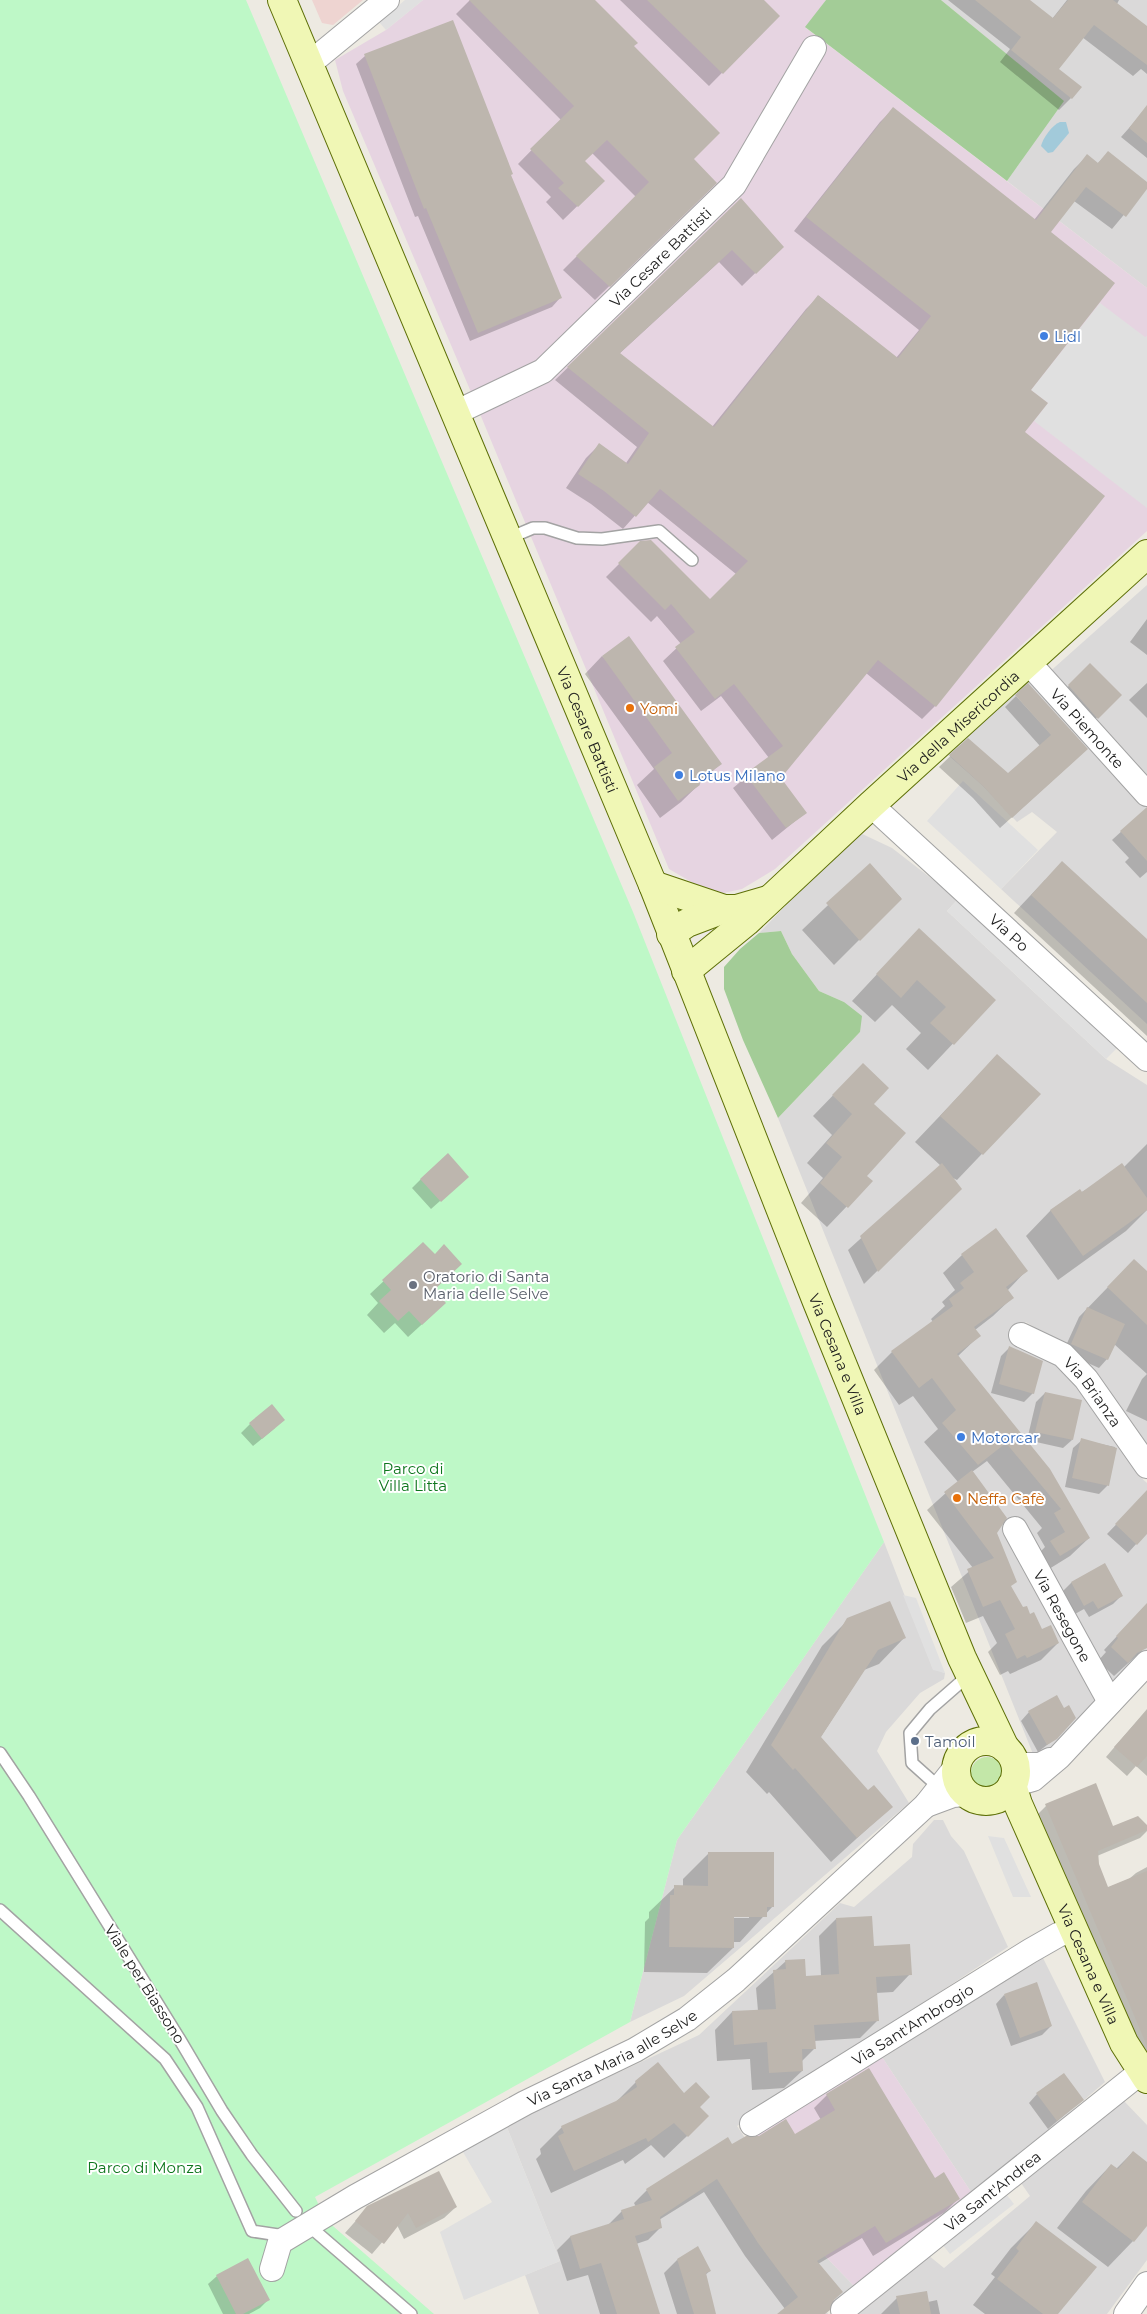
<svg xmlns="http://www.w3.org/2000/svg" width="1147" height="2314" font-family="Montserrat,sans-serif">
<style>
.residential{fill:#dad9d9}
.commercial{fill:#eed4d1}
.industrial{fill:#e6d4e1}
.grass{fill:#c3e7a8}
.forest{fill:#a3cc97}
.park{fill:#bef8c7}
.parking{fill:#e0e0e0}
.water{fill:#a2cada}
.shadow{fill:#0003;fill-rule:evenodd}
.building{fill:#bdb6ae}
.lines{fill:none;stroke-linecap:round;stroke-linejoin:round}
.lane-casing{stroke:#a3a3a3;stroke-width:14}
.street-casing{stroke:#a3a3a3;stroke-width:26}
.secondary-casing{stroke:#5d6f07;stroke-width:30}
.lane{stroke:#fff;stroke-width:11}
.street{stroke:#fff;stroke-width:24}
.secondary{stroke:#f0f7b5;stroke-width:28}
.shop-dot{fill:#3f7fe0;stroke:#fff;stroke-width:2}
.food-dot{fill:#e8710a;stroke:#fff;stroke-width:2}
.worship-dot{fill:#6b7280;stroke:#fff;stroke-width:2}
.service-dot{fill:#5c6f8a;stroke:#fff;stroke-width:2}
.labels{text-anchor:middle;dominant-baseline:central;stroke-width:4;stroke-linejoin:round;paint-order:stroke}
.street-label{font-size:15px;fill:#1c1c1c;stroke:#fff}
.shop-label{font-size:15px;fill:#366cbe;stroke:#fff;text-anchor:start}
.food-label{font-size:15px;fill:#c56008;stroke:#fff;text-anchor:start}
.worship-label{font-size:15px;fill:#5b616d;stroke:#fff;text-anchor:start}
.park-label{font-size:15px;fill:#0e761d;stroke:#fff}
.service-label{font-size:15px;fill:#4e5e75;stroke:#fff;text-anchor:start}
</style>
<rect width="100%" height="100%" fill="#edeae2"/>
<!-- residential -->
<path class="residential" d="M941,0h206v288l-140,-107 56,-80z
M1147,585v439l-146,-135 56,-57 -25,-20 -15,10 -35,-37 -35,-31 91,-88 8,9z
M858,832l34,16 66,51 -11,12 159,148 41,26v371l-71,-102 -50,-32 -18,15 56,32 11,12 63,94 9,8v167l-91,99 -23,5 -255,-636 82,-86 -16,-30 -25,-11 -27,-37 -11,-23 -22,2z
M884,1542l49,127 12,4 -1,6 -24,14 -34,39 -9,19 32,52 -225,193 -54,26 47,-182z
M934,1820h9l8,16 13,15 44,96 -271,179 88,130 31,32 -29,24 1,2h-289l-14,-39 35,-14 -54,-136 193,-90 141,-132 14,4 58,-50 1,-13z
M1043,1958l62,124 -132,113 -91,-138z
M1123,2100l24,25v135l-40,54h-252l73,-59 16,13 86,-72 -9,-13z"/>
<!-- commercial -->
<path class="commercial" d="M312,0h51l-30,25 -11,-2z"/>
<!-- industrial -->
<path class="industrial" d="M423,0h403l-20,28 341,260v243l-372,338 -33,20 -28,6 -45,-26 -201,-484 -125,-294 -8,-31 51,-30z
M882,2057l91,138 -117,93 -31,-32 -80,-119z"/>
<!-- grass -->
<path class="grass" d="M971 1773a16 16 0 1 1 32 0a16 16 0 1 1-32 0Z"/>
<!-- forest -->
<path class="forest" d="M826,0h115l123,101 -57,80 -202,-154z
M781,931l11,23 27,37 25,11 18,14 -2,16 -82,86 -35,-78 -19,-51v-22l16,-18 19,-16z"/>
<!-- park -->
<path class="park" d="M0,0h246l387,912 251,630 -207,298 -47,182 -315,175 11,23 108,94h-434z"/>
<!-- parking -->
<path class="parking" d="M405,0h18l-37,30 -7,-8z
M1100,303l45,34 2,-1v172l-113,-87 14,-18 -17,-13z
M963,781l75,69 -37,39 -74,-68z
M958,899l159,149 -11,11 -159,-148z
M903,1595l13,3 29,75 -12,-3z
M988,1836l16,2 27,59h-18z
M506,2125l54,136 -96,39 -24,-68 52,-30 -29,-50z
M1006,2194l8,10 -64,50 -8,-10z"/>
<!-- water -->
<path class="water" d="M1060,122h6l3,11 -16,19 -5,1 -7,-7c2,-8 11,-21 19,-24z"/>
<!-- shadow -->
<path class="shadow" d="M470,0h124l38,46 60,114 23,23 -120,117 -32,-30 73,-73 -44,-44 -9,8 20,20 -40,39 -17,-18 5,-5 -33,-33 43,-44 -105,-106z
M620,0h142l16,16 -69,70z
M948,0h81l23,19 15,-19h52l-2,4 30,23v47l-6,-5 -8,7 -51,-39 -24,32 13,29 -12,12 -59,-48 10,-13z
M452,21l58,155 50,122 -8,9 -82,34 -52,-125 -3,1 -59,-153 9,-8z
M893,109l141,111 40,-51 13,-13 10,8 11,-11 39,30v4l-35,42 -38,-28 -25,32 -26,200 80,63 -168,210 -13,13 -56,-46 -87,105 26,35 -33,27 -39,-52 36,-30 -48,-62 -20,15 -38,-50 18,-17 -24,-28 -6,6 -45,-45 35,-35 69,59 26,-27 -89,-72 -24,27 -32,-25 -25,-16 20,-30 13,-13 27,18 11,-16 -82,-67 185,-180 42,47 -40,39 -23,-24 -100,92 93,73 94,-118 13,-13 77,62 23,-28 -125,-99 86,-109z
M1145,110l2,2v46l-26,-21z
M1147,619v36l-17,-13z
M602,656l118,108 -39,38 -21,16 -23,-33 17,-16 -69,-95z
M1090,664l30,31 -32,31 -28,-31z
M1147,683v35l-18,-18z
M1016,696l59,64 -75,68 -27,-30 -34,-31 29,-28 40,36 32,-29 -35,-39z
M1147,808v64l-7,6 -15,-16 4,-4 -17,-18z
M870,865l31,33 -67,67 -32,-35z
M1045,880l102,61v95l-133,-123z
M894,956l100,44 -66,70 -22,-21 15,-16 -29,-28 -17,17 -23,-21z
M997,1056l42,38 -82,86 -6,-3 9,12 -96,95 -16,-34 93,-84 -26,-24z
M843,1085l29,19 -7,72 6,5 -44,46 -26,-24 22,-25 -16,-15 25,-28 -19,-19z
M1147,1144v66l-21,21 -68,49 -32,-44 25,-26 72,-42z
M421,1179l37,6 -27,24 -19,-21z
M423,1244l10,46 -2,26 -23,21 -13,-14 -11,10 -17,-18 11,-12 -8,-9z
M962,1255l64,16 -19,20 5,7 -19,18 -18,14 4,6 -22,21 132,181 -19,18 -29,18 -9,-14 13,-13 -8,-14 5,-5 -55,-67 -15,11 23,61 15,54 13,22 19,22 16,12 -17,17 -31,14 -2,-3 -8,4 -12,-23 9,-9 -14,-27 -17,7 -15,-36 22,-19 -46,-58 31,-28 -34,-40 14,-13 -25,-33 -14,9 -25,-35 18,-18 41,-30 -2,-3 14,-13 -3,-4 13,-12 -12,-17z
M1147,1273v148l-21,-10 16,-32 5,-5 -33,-30 -7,15 -8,9 -36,-16 16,-35 30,-31z
M1010,1347l23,46 -9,9 -33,-9 10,-37z
M1045,1393l27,47 -9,8 -36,-8 9,-38z
M250,1424l25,4 -22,18 -12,-13z
M1082,1440l33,7 -8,39 -8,8 -34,-7 8,-39z
M1147,1504v28l-19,21 -21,-19 26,-27z
M1105,1565l17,30 -9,9 -24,13 -5,-8 -9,5 -12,-23 8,-8z
M1147,1604v42l-33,30 -16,-15 8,-9 -2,-2z
M848,1620l56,18 -25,26 -15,6 -44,68 48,54 23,15 -60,55 -62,-70 -2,2 -21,-22 76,-126z
M1147,1709v67l-11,-10 -9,10 -21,-19z
M1029,1712l27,26 -18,14 -17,-31z
M1046,1806l67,21h34v4l-7,7 -43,18 1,8 9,24 22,-9 7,-6 11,-6v195l-110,-247z
M709,1853l64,53 -33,36h-7v6l-26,25 -63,-1 1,-50 4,-4v-6l26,-25h8v-8zM728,1916h21v2h-21z
M836,1919l74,55 -17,18 -17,1 1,28 -17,17 -46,3 1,7 -13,13v10l-18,17 -32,2 -2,-31 -33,2 -2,-31 17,-18 26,-1 -2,-23 30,-27 18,16 17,-1 -2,-40z
M1004,1995l47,31 -9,9 -31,11 -15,-42z
M868,2069l67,111 23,19 -13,13 -72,44 -11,-18 -44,26 13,39 -7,11h-45l6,-5 -40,-53 -41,-64 -45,28 2,7 -13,13 -12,4 22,70h-58l-12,-39 -21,6 -10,-31 13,-13 38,-12 14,-14 14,-4 -2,-4 13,-13 85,-44 63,-10 26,-16 -7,-12 13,-13z
M636,2082l48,13 24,21 -44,42 -13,-13 -26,19 -2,-4 -72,33 -15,-34 5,-5 -1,-5 22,-22 54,-25z
M1037,2094l45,6 -34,29 -19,-26z
M1133,2152l14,11v60l-14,18 -25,26 -51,-39 29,-37 25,-26 5,4z
M368,2207h88l-12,11 -40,21 -7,-14 -25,29 -27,-21z
M1036,2223l21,91h-72l-12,-9 22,-28 -4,-3 20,-26z
M677,2260l33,11 -5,4 10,39h-38l-13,-41z
M217,2276l51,24 -8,8 -11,6h-26l-15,-30z
M897,2298l31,4 9,-2 3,14h-59z"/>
<!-- building -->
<path class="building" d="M469,0h126l43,43 -4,3 86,87 -26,26 23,24 -107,104 -34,-31 73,-74 -42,-42 -22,21 20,20 -27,26 -20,-19 6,-5 -34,-34 44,-43z
M647,0h117l16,16 -57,58z
M975,0h55l23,18 15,-18h45l34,26v39l-53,-40 -35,44 23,18 -10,12 -61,-49 10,-13z
M453,20l60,154 -2,1 51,123 -84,35 -52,-125 -2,1 -60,-155z
M1147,105v38l-18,-15z
M893,107l143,113 51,-66 11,9 10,-12 39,31v7l-21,28 -40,-30 -35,45 64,51 -84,107 17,13 -23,29 80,64 -169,211 -58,-47 -97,118 26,35 -21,15 -41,-54 38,-28 -49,-62 -19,15 -40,-52 20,-15 -24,-28 -6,6 -47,-47 22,-22 11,-1 59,59 38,-38 -88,-72 -24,28 -32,-26 -26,-17 21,-31 29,21 21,-31 -82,-66 174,-169 43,49 -28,27 -24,-24 -112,103 94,74 104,-132 80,63 33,-42 -125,-99z
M629,636l93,128 -24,17 2,4 -22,16 -24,-34 18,-14 -70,-97z
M1090,663l32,32 -24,24 -30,-34z
M1028,683l60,66 -76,69 -28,-31 -35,-32 19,-17 40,35 43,-38 -36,-40z
M1147,807v54l-27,-30z
M1062,861l85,78v64l-116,-108z
M870,863l32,36 -42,42 -34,-38z
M919,928l77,72 -42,45 -24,-22 16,-16 -29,-27 -16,18 -25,-24z
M997,1054l44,40 -58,61 -43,-39z
M863,1063l26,25 -15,16 32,29 -39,43 6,5 -25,27 -28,-25 22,-26 -16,-14 26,-29 -20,-19z
M448,1153l21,24 -28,25 -21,-23z
M942,1163l20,26 -84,83 -18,-36z
M1122,1163l25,35v12l-64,46 -33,-46 30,-21 2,3z
M996,1228l32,43 -22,16 8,11 -40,29 7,9 -24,18 93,115 40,69 -30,18 -10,-15 15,-9 -11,-19 7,-4 -55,-66 -28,22 -36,-42 14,-13 -24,-32 -13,10 -28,-37 62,-45 -4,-7 15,-11 -4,-5 14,-11 -13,-18z
M423,1242l12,12 9,-10 18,20 -28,26 12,13 -24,22 -13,-14 -11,10 -19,-20 12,-11 -9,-10z
M1134,1259l13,12v54l-40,-38z
M1087,1307l38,17 -17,36 -37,-16z
M1009,1346l34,15 -9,33 -35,-10z
M1045,1392l37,8 -9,40 -38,-8z
M272,1404l13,16 -23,19 -13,-16z
M1081,1438l36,10 -8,38 -37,-8z
M972,1470l35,48 -10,15 20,49 -6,4 12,21 4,-1 3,8 4,-2 8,17 9,-4 8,18 -32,15 -2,-3 -8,4 -12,-25 10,-5 -15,-29 -17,7 -16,-38 27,-11 -50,-66z
M1147,1490v44l-10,11 -22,-21z
M1105,1563l18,33 -25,13 -5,-8 -9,5 -13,-24z
M890,1601l16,37 -28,12 -57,87 47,53 6,-5 19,22 -36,31 -62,-70 -2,2 -22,-25 76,-127z
M1147,1603v45l-10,5 -9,10 -17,-16 7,-9 -2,-2z
M1057,1695l7,13 5,-3 7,13 -19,21 -10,6 -19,-34z
M1147,1710v46l-10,11 -23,-20z
M1096,1783l17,43 25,-10 9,9v5l-49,21 1,13 9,23 39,-16v175l-102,-242z
M708,1852h66v55h-7v10h-33v31l-65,-1 1,-52h4v-10l34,1z
M872,1916l2,30 36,-2 2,31 -36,2 3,44 -65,4 2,24h-14l1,22 -34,2 -2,-31 -33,3 -2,-34 44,-2 -3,-39 13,-1 -1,-9 20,-1 1,17 33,-2 -3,-56z
M1037,1982l15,44 -32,12 -16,-44z
M658,2062l26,31 12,-11 14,15 -10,10 9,9 -21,21 -14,-14 -26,19 -2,-4 -72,33 -16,-35 6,-3 -3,-7 55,-25 21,-14 -2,-6z
M869,2068l66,110 9,-6 16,27 -74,44 -11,-17 -58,35 26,31 -9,8 -4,10 -5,4h-48l21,-17 -40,-54 -41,-64 -57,38 2,11 -27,8 25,78h-43l-16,-51 -21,6 -10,-33 54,-17 -3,-9 31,-10 -6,-11 82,-52 4,7 14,-8h13l27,-17 9,15 40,-24 -9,-16z
M1064,2073l20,27 -27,21 -21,-28z
M1133,2151l14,11v64l-13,16 -52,-40 29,-38 7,5z
M439,2171l18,36 -41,21 -8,-15 -24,31 -29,-23 12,-15z
M1036,2221l61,46 -39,47h-15l-46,-35 22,-28 -3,-3z
M698,2246l13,25 -5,2 10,41h-22l-17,-55z
M248,2258l22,42 -27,14h-7l-20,-39z
M927,2291l4,23h-31l-4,-18z"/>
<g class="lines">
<!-- lane casing -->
<g class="lane-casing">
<path id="lane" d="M507,539l26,-11h12l32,10 25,1 57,-8 33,29
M0,1753l29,43 151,244 42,71 30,44 44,56
M941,1789l-29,-26 -2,-30 20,-24 40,-35
M0,1910l165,149 32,48 55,124 33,5
M315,2231l96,83"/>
</g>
<!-- street casing -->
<g class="street-casing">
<g id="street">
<path d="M309,64l78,-64"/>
<path id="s1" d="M455,413l88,-42 191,-186 80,-137"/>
<path id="s2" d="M1028,662l119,132"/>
<path id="s3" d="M871,805l276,254"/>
<path id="s4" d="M1021,1335l42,20 23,24 61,87"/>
<path id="s5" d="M1015,1529l95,173"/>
<path d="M1015,1765h25l10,-5"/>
<path d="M1012,1785l21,-6 26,-22 88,-94"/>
<path d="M926,1805l27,-10 14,-1"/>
<path id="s6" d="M752,2124l278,-173 28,-16 16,-6"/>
<path id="s7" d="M272,2269l8,-27 75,-45 170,-94 110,-53 52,-31 49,-39 190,-175 30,-38"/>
<path id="s8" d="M843,2310l298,-238"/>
<path d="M1126,2314l21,-30"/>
</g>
</g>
<!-- secondary casing -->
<g class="secondary-casing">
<g id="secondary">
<path id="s9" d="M282,0l371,885 164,417 145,356 43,90"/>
<path d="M653,885l71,24h13l31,-9"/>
<path d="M671,934l16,-11 37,-14"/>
<path id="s10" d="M686,971l60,-49 125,-117 276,-251"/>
<circle cx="986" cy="1771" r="30"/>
<path id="s11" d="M1012,1785l6,19 106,239 23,36"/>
</g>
</g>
<!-- lane -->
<use href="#lane" class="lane"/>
<!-- street -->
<use href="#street" class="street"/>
<!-- secondary -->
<use href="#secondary" class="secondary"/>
</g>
<!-- markers -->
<g class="shop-dot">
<circle cx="1044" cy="336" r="5"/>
<circle cx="679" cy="775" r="5"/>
<circle cx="961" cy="1437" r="5"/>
</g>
<g class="food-dot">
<circle cx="630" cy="708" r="5"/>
<circle cx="957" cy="1498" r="5"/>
</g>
<circle class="worship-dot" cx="413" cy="1285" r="5"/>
<circle class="service-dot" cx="915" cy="1741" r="5"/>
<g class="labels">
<!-- street labels -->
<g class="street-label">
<text stroke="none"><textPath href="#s1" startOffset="261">Via Cesare Battisti</textPath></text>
<text stroke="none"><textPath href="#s10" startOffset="366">Via della Misericordia</textPath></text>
<text stroke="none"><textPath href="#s2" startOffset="89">Via Piemonte</textPath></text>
<text stroke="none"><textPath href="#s9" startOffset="791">Via Cesare Battisti</textPath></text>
<text stroke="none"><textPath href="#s3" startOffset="188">Via Po</textPath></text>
<text stroke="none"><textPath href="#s9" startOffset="1464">Via Cesana e Villa</textPath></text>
<text stroke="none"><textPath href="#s4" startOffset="94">Via Brianza</textPath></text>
<text stroke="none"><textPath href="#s5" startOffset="99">Via Resegone</textPath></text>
<text stroke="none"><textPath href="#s11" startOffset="195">Via Cesana e Villa</textPath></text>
<text transform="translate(145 1984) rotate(58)">Viale per Biassono</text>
<text stroke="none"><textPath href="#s6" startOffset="189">Via Sant'Ambrogio</textPath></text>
<text stroke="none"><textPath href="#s7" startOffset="408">Via Santa Maria alle Selve</textPath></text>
<text stroke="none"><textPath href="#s8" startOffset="191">Via Sant'Andrea</textPath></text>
</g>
<!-- shop labels -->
<g class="shop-label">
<text x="1054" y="336">Lidl</text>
<text x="689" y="775">Lotus Milano</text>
<text x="971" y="1437">Motorcar</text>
</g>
<!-- food labels -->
<g class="food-label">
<text x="640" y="708">Yomi</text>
<text x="967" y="1498">Neffa Cafè</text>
</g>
<!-- worship labels -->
<g class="worship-label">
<text x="423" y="1276">Oratorio di Santa<tspan x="423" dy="17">Maria delle Selve</tspan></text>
</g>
<!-- park labels -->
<g class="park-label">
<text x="413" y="1468">Parco di<tspan x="413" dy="17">Villa Litta</tspan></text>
<text x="145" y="2167">Parco di Monza</text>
</g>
<!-- service labels -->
<g class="service-label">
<text x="925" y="1741">Tamoil</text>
</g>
</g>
</svg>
